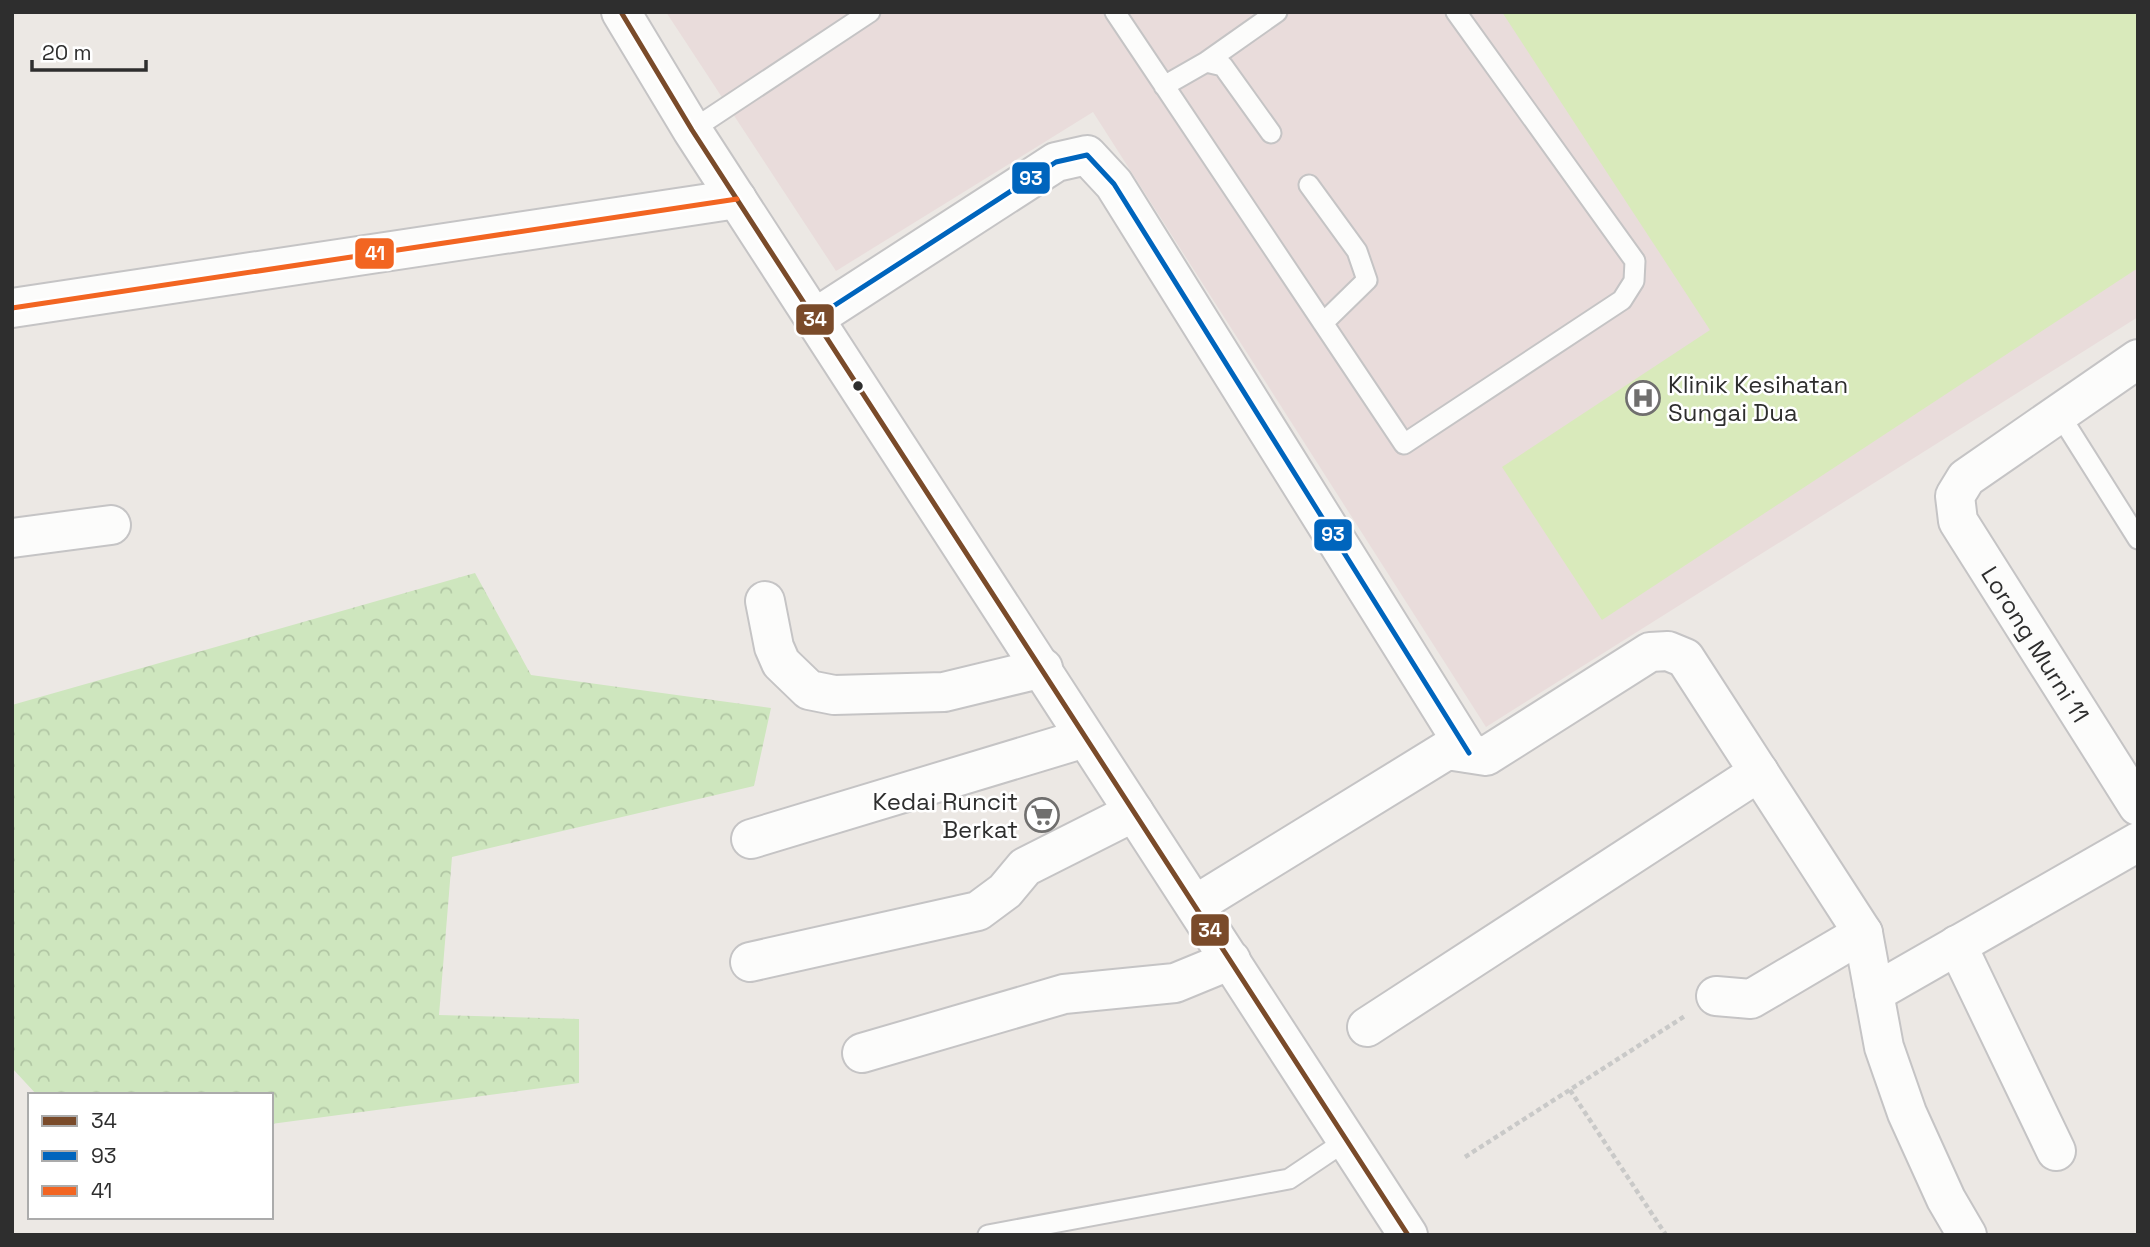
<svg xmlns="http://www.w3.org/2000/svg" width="2150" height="1247" font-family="'Space Grotesk',sans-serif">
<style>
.medical{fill:#e9dcdb}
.forest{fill:url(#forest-crowns)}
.pitch{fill:#d9eabb}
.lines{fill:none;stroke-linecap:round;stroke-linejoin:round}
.service-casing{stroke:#c5c4c5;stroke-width:23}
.minor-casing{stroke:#c5c4c5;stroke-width:42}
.secondary-casing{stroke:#c5c4c5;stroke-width:42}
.path{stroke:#c9c9c8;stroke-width:4.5;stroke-dasharray:5 3.5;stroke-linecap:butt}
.service{stroke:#fcfcfb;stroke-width:19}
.minor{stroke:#fcfcfb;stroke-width:38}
.secondary{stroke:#fcfcfb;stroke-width:38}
.bus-1-casing{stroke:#fff;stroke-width:10}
.bus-2-casing{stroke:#fff;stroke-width:10}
.bus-3-casing{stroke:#fff;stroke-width:10}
.bus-1{stroke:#7a4b2a;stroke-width:5}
.bus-2{stroke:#0065bd;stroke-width:5}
.bus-3{stroke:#f26522;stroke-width:5}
.bus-dot{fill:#2e2e2e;stroke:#fff;stroke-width:2.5}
.labels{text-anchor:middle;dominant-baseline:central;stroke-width:5;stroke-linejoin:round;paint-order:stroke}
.poi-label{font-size:24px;fill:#2e2e2e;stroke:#fff;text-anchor:start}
.street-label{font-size:24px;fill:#2e2e2e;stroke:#fff}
.line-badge{stroke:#fff;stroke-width:2.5}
.badge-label{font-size:19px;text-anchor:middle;font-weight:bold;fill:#fff}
</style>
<defs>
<pattern id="forest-crowns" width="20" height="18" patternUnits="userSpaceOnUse" patternTransform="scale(1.75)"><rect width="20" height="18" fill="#cee6be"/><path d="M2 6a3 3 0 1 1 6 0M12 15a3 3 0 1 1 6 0" fill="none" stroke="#b1c6a4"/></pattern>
</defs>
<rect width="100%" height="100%" fill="#ece8e4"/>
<!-- medical -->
<path class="medical" d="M666,12h1472v305l-652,410 -393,-615 -257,159z"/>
<!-- forest -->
<path class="forest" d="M475,573l56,102 240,33 -17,78 -302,71 -13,158 140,4v64l-308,41v-29h-234l-25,-27v-363z"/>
<!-- pitch -->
<path class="pitch" d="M1502,12h636v256l-536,352 -100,-153 208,-137z"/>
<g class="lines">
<!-- service casing -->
<g class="service-casing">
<path id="service" d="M1115,12l289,432 218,-144 12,-19 1,-20 -179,-249
M1206,62l71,-50
M1164,86l42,-24 17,4 48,67
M692,130l178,-118
M1309,185l48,66 10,29 -44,43
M2058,412l80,127
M988,1235l301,-56 58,-39"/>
</g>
<!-- minor casing -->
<g class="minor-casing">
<g id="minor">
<path d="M12,308l725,-109"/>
<path d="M815,318l241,-156 31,-7 27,29 355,569"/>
<path id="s1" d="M2138,359l-172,119 -11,18 3,25 180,285"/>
<path d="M12,538l99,-13"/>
<path d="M765,601l9,46 7,16 28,27 25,5 110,-3 99,-24"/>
<path d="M751,839l334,-101"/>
<path d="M1195,905l252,-155 39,6 164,-104 18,-1 17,7 178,275 21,114 23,66 39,86 21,36"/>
<path d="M1957,945l99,206"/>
<path d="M750,962l228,-51 27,-20 20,-24 109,-55"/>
<path d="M1874,993l264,-151"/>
<path d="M1716,996l35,3 112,-66"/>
<path d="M1367,1027l392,-255"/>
<path d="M862,1053l202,-59 111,-11 56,-23"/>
</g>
</g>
<!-- secondary casing -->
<g class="secondary-casing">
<path id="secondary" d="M621,12l71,118 716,1105"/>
</g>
<!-- path -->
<path class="path" d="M1570,1090l96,145
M1465,1157l220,-141"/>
<!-- service -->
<use href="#service" class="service"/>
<!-- minor -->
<use href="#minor" class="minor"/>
<!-- secondary -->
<use href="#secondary" class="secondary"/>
<!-- bus-1 casing -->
<g class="bus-1-casing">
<path id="bus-1" d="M621,12l71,118 716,1105"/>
</g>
<!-- bus-2 casing -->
<g class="bus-2-casing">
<path id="bus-2" d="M815,318l241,-156 31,-7 27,29 355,569"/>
</g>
<!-- bus-3 casing -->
<g class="bus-3-casing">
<path id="bus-3" d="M12,308l725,-109"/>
</g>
<!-- bus-1 -->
<use href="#bus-1" class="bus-1"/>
<!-- bus-2 -->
<use href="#bus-2" class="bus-2"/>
<!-- bus-3 -->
<use href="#bus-3" class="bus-3"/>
</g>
<!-- icons -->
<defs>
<g id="hospital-ring" transform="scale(1.75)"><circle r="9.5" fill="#fff" stroke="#706f6e" stroke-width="1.5"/><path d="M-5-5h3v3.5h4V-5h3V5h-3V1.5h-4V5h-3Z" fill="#706f6e"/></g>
<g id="supermarket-ring" transform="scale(1.75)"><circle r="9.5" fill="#fff" stroke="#706f6e" stroke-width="1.5"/><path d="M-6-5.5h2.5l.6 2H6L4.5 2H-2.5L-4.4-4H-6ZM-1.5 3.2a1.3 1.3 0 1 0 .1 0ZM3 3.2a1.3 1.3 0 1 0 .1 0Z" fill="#706f6e"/></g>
</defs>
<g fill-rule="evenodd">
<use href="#hospital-ring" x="1643" y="398"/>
<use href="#supermarket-ring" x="1042" y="815"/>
</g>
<!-- markers -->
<circle class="bus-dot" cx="858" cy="386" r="6"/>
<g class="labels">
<!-- poi labels -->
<g class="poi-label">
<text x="1668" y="384">Klinik Kesihatan<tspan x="1668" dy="28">Sungai Dua</tspan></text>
<text x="1018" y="801" text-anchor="end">Kedai Runcit<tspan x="1018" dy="28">Berkat</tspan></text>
</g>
<!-- street labels -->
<g class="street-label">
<text stroke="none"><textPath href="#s1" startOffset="401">Lorong Murni 11</textPath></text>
</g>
</g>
<g class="line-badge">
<rect x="1011" y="161" width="40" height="34" rx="7" fill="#0065bd"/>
<rect x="354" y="237" width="41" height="33" rx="7" fill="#f26522"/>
<rect x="795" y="303" width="40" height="33" rx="7" fill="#7a4b2a"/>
<rect x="1313" y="518" width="40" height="34" rx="7" fill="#0065bd"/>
<rect x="1190" y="913" width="40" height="34" rx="7" fill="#7a4b2a"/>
</g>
<g class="badge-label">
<text x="1031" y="185">93</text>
<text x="375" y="260">41</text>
<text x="815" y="326">34</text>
<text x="1333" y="541">93</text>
<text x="1210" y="937">34</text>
</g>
<!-- border -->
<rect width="2150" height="1247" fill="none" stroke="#2e2e2e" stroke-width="28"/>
<!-- legend -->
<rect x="28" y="1093" width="245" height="126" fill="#ffffff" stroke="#ababab" stroke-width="2"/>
<rect x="42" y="1116" width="35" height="10" fill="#7a4b2a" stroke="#ababab" stroke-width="2"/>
<text x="91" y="1128" font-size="21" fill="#2e2e2e">34</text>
<rect x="42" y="1151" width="35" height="10" fill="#0065bd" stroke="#ababab" stroke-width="2"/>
<text x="91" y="1163" font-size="21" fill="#2e2e2e">93</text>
<rect x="42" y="1186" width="35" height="10" fill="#f26522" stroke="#ababab" stroke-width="2"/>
<text x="91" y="1198" font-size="21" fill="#2e2e2e">41</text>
<!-- scale -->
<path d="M32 60v10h114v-10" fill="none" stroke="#2e2e2e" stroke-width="3.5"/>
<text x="42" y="60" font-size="21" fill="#2e2e2e" stroke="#ffffff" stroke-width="5" paint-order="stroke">20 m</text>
</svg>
